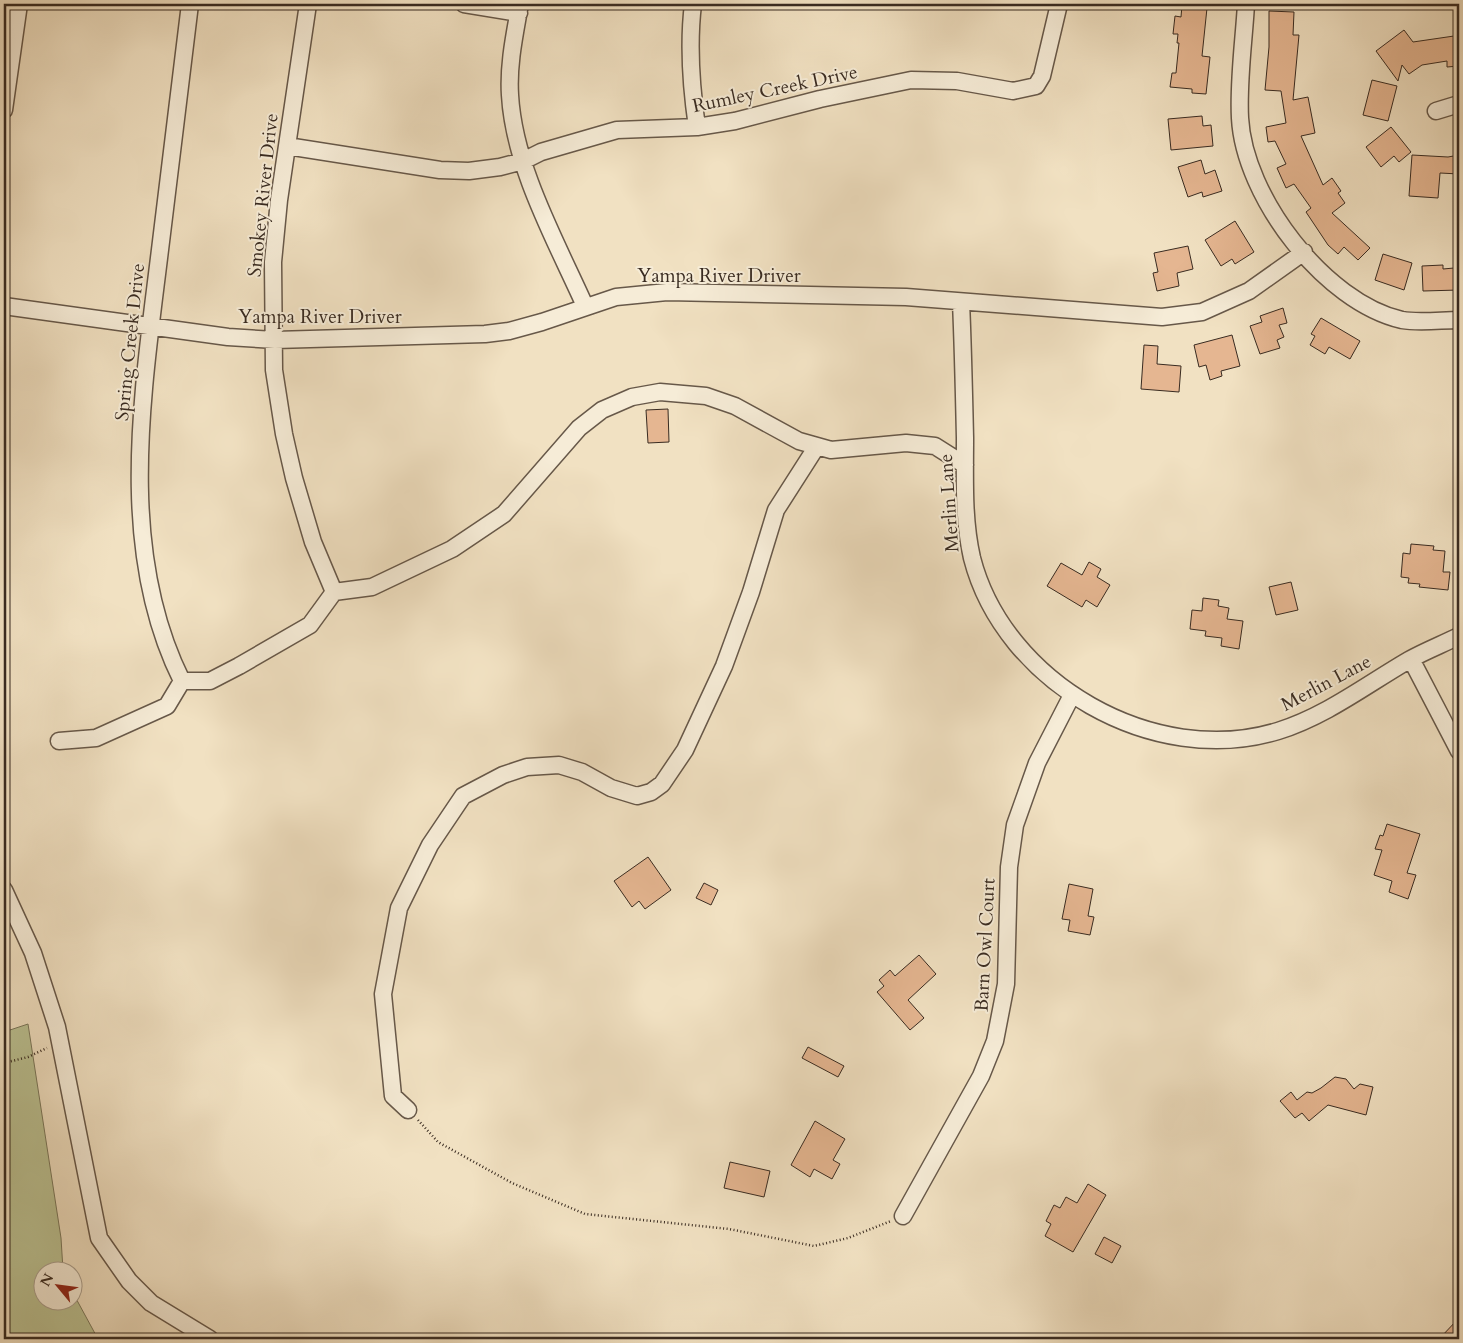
<svg xmlns="http://www.w3.org/2000/svg" width="1463" height="1343" font-family="Cardo,serif">
<style>
.green{fill:#bbc293;stroke:#7a765a}
.building{fill:#e5b691;stroke:#392b21}
.lines{fill:none;stroke-linecap:round;stroke-linejoin:round}
.minor-casing{stroke:#675849;stroke-width:19}
.path{stroke:#392b21;stroke-width:2.5;stroke-dasharray:1 2.5;stroke-linecap:butt}
.minor{stroke:#f6ecd7;stroke-width:16}
.labels{text-anchor:middle;dominant-baseline:central;stroke-width:4;stroke-linejoin:round;paint-order:stroke}
.street-label{font-size:19px;fill:#392b21;stroke:#f6ecd7}
</style>
<rect width="100%" height="100%" fill="#f1e1c2"/>
<filter id="stains"><feTurbulence type="fractalNoise" baseFrequency=".004" numOctaves="4"/><feColorMatrix values="0 0 0 0 .2 0 0 0 0 .09 0 0 0 0 .02 0 0 0 .5 -.17"/></filter>
<radialGradient id="worn" r=".72"><stop offset=".6" stop-color="#630" stop-opacity="0"/><stop offset="1" stop-color="#630" stop-opacity=".3"/></radialGradient>
<!-- green -->
<path class="green" d="M28,1024l33,214 2,32h-21v30h30l1,-7 25,46h-94v-307z"/>
<!-- building -->
<path class="building" d="M1182,5l25,3 -5,48 8,1 -4,37 -14,-1v-4l-22,-2 2,-14h4l3,-30h-2l1,-9h-5l2,-18 6,1z
M1269,11l25,1 -1,23h6l-6,65 15,-3 7,36 -14,3 22,49 9,-7 9,13 -3,2 7,10 -13,10 38,35 -12,12 -14,-13 -6,7 -10,-9 -22,-33 5,-4 -17,-24 -8,4 -9,-20 9,-4 -11,-23 -7,1 -2,-15 20,-4 -5,-32 -16,-1 4,-43z
M1404,30l9,12 41,-6 2,11 3,-1v20l-12,1v-6l-25,4 -13,9 -7,-9 -4,16 -22,-30z
M1372,80l25,6 -9,35 -25,-6z
M1202,116l1,10 8,-1 2,21 -42,4 -3,-31z
M1391,127l20,25 -12,10 -5,-6 -13,11 -15,-20z
M1412,155l36,2 11,-2v19l-19,-1 -2,25 -29,-2z
M1201,160l4,14 10,-4 7,21 -19,6 -1,-5 -14,5 -10,-30z
M1235,221l19,31 -19,12 -3,-5 -11,7 -16,-26z
M1188,246l5,23 -16,4 2,13 -22,5 -4,-18 5,-1 -4,-19z
M1383,254l29,9 -8,27 -29,-10z
M1443,265v4l11,-1v8l5,-1v15l-36,1 -1,-25z
M1283,308l4,15 -8,2 5,12 -7,3 3,8 -20,6 -10,-28 12,-4 -2,-6z
M1321,318l39,23 -10,18 -21,-12 -4,7 -15,-9 5,-9 -4,-2z
M1232,335l8,31 -19,5 1,5 -12,4 -4,-15 -7,2 -5,-22z
M1144,345l14,1 -1,18 24,2 -2,26 -38,-3z
M668,409l1,33 -21,1 -2,-33z
M1411,544l23,2 -1,4 12,1 -2,21h7l-2,18 -29,-3 1,-3 -12,-1 1,-5 -8,-1 2,-24 7,1z
M1089,562l12,7 -4,8 13,8 -13,22 -11,-7 -4,7 -35,-21 14,-23 21,12z
M1291,582l7,28 -22,5 -7,-28z
M1203,598l16,2 -1,6 11,2 -2,11 16,2 -4,28 -18,-3 1,-8 -17,-2 1,-5 -16,-2 2,-19 10,1z
M1387,824l33,10 -13,39 9,2 -8,24 -19,-7 3,-11 -18,-6 8,-25 -7,-1 5,-14 3,1z
M648,857l23,33 -26,19 -6,-8 -7,6 -18,-26z
M704,883l14,7 -7,15 -15,-7z
M1069,884l24,5 -5,27 6,1 -4,18 -22,-4 2,-11 -8,-1z
M919,955l17,19 -28,26 16,18 -14,12 -33,-38 7,-6 -5,-6 11,-10 5,6z
M808,1047l36,19 -6,11 -36,-19z
M1335,1077l11,2 8,10 6,-5 13,3 -7,28 -38,-10 -19,16 -7,-8 -7,5 -15,-17 11,-9 6,8 10,-8 5,1 9,-5z
M815,1121l30,18 -12,21 7,4 -8,15 -18,-10 -4,8 -19,-12z
M730,1162l40,9 -6,26 -40,-9z
M1088,1184l18,11 -33,57 -28,-16 6,-12 -5,-3 8,-16 6,3 6,-11 11,6z
M1104,1237l17,9 -9,17 -17,-9z
M1459,1318v21h-20z"/>
<g class="lines">
<!-- minor casing -->
<g class="minor-casing">
<path id="minor" d="M308,4l-29,196 -6,62 1,108 10,64 10,44 19,64 21,50
M464,4l55,9
M520,4c-5,29 -12,60 -10,91 4,72 46,146 75,211
M693,4c-5,41 -2,82 4,123
M1246,4c-2,36 -8,77 -6,114 4,78 84,184 162,202 17,3 40,0 57,0
M4,110l15,-106
M1436,111l23,-7
M287,146l153,24 29,1 31,-4 23,-6 18,-9 76,-22 80,-3 38,-6 85,-22 91,-19 46,1 56,10 23,-5 6,-10 17,-72
M961,302c2,45 3,91 4,136 0,40 -2,81 7,120 32,125 182,211 306,173 48,-15 88,-46 131,-71 16,-9 34,-16 50,-24
M4,306l224,31 47,3 210,-6 24,-3 33,-9 74,-25 51,-5 239,5 256,20 40,-5 47,-21 55,-39
M1411,659l48,92
M182,681c-65,-130 -40,-284 -23,-423 10,-84 20,-169 31,-254
M59,741l37,-3 71,-32 15,-25h28l29,-15 71,-41 24,-33 38,-5 80,-38 52,-35 75,-86 23,-18 30,-13 28,-5 46,4 29,10 64,35 32,9 75,-7 29,3 30,19
M4,890l29,63 24,74 42,211 30,43 22,22 59,36
M408,1110l-15,-14 -10,-102 16,-86 31,-63 33,-49 40,-21 24,-8 32,-2 23,7 29,16 26,8 14,-4 11,-8 23,-34 39,-84 27,-74 25,-82 41,-64
M903,1216l78,-140 14,-35 11,-57 3,-117 6,-42 22,-62 35,-68"/>
</g>
<!-- path -->
<path class="path" d="M4,1063l24,-6 19,-9
M418,1120l20,22 74,41 73,31 144,15 85,17 34,-8 43,-17"/>
<!-- minor -->
<use href="#minor" class="minor"/>
</g>
<g class="labels">
<!-- street labels -->
<g class="street-label">
<text transform="translate(775 89) rotate(-12)">Rumley Creek Drive</text>
<text transform="translate(263 195) rotate(-84)">Smokey River Drive</text>
<text x="719" y="276">Yampa River Driver</text>
<text x="320" y="317">Yampa River Driver</text>
<text transform="translate(130 342) rotate(-84)">Spring Creek Drive</text>
<text transform="translate(949 503) rotate(-94)">Merlin Lane</text>
<text transform="translate(1326 683) rotate(-28)">Merlin Lane</text>
<text transform="translate(985 945) rotate(-87)">Barn Owl Court</text>
</g>
</g>
<!-- margin -->
<rect width="1463" height="1343" fill="none" stroke="#f1e1c2" stroke-width="20"/>
<rect x="5" y="5" width="1453" height="1333" fill="none" stroke="#392b21" stroke-width="2.5"/>
<rect x="10" y="10" width="1443" height="1323" fill="none" stroke="#392b21"/>
<!-- north arrow -->
<g transform="translate(58 1286) rotate(299)"><circle r="24" fill="#f6ecd7" stroke="#aa9f8e"/>
<path d="M0-4L9 19L0 12L-9 19Z" fill="#8f2418"/>
<text y="-8" font-size="14" font-weight="bold" text-anchor="middle" fill="#392b21">N</text>
</g>
<rect width="100%" height="100%" filter="url(#stains)"/>
<rect width="100%" height="100%" fill="url(#worn)"/>
</svg>
